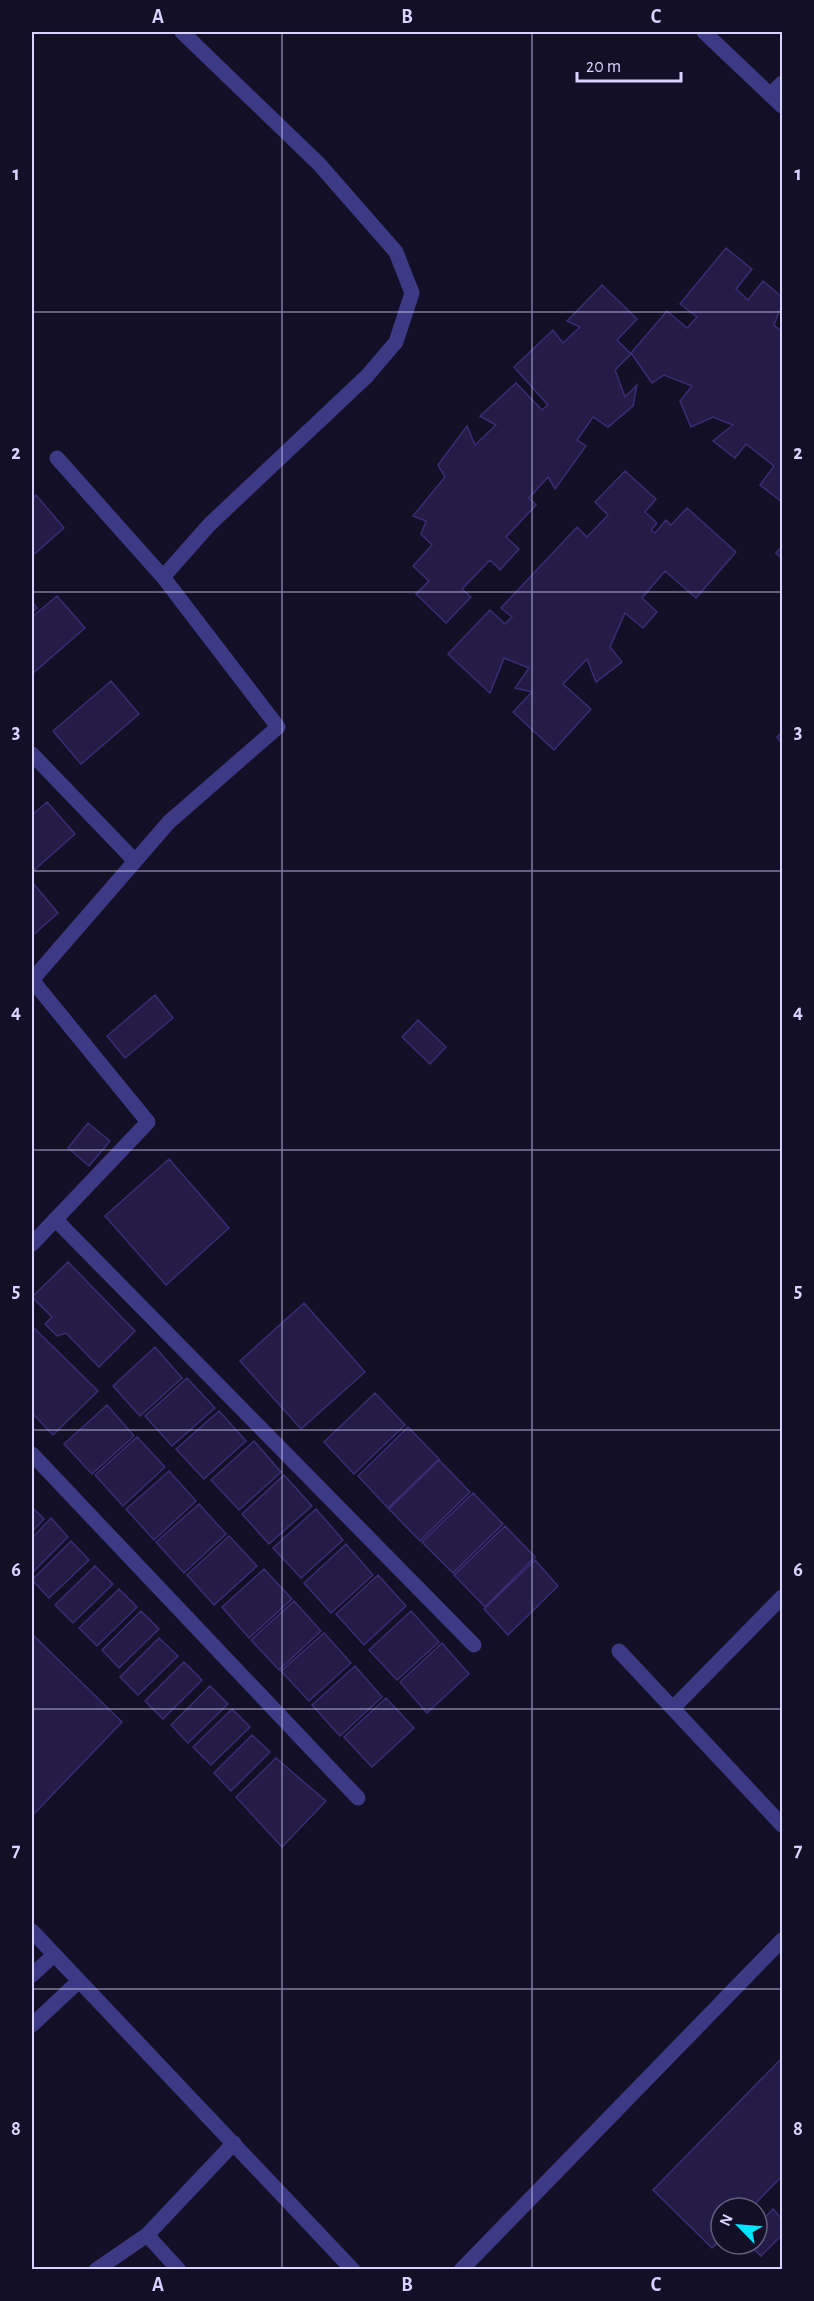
<svg xmlns="http://www.w3.org/2000/svg" width="814" height="2301" font-family="'Alegreya Sans',sans-serif">
<style>
.building{fill:#241b47;stroke:#3b2d73;stroke-width:1.5}
.lines{fill:none;stroke-linecap:round;stroke-linejoin:round}
.minor{stroke:#3d3a85;stroke-width:15}
.grid{fill:none;stroke:#d9d4ff;stroke-width:1.5;stroke-opacity:0.55}
.neatline{fill:none;stroke:#d9d4ff;stroke-width:2}
.grid-label{font-size:20px;text-anchor:middle;font-weight:bold;fill:#d9d4ff}
</style>
<rect width="100%" height="100%" fill="#130f26"/>
<!-- building -->
<path class="building" d="M726,248l26,21 -16,20 12,11 15,-19 19,16v7l-8,21 8,7v170l-22,-17 14,-19 -28,-22 -11,14 -22,-17 20,-16 -20,-8 -22,10 -11,-26 12,-15 -28,-11 -12,8 -21,-30 36,-42 20,17 10,-11 -17,-13z
M602,285l35,34 -20,21 14,14 -16,16 10,27 12,-12 -4,21 -25,21 -15,-10 -16,23 9,6 -31,43 -7,-12 -19,21 7,7 -30,32 13,12 -19,21 -10,-10 -28,29 9,8 -25,26 -30,-29 13,-13 -16,-15 19,-21 -11,-11 5,-13 -13,-5 32,-39 -7,-12 29,-39 8,19 21,-20 -16,-9 36,-33 26,27 6,-5 -34,-38 39,-37 10,13 17,-16 -13,-6z
M625,471l31,28 -11,13 12,11 -6,7 4,3 11,-13 5,5 16,-17 49,44 -40,46 -31,-27 -23,27 15,14 -14,16 -18,-15 -15,34 12,15 -26,20 -9,-23 -24,25 28,25 -37,41 -41,-38 19,-20 -17,-4 14,-20 -25,-10 -14,35 -42,-39 42,-44 15,14 7,-7 -11,-9 76,-81 10,10 21,-22 -13,-13z
M36,495l28,33 -32,28v-57z
M782,546v13l-6,-6z
M57,596l28,32 -53,46v-57z
M32,601l5,7 -5,5z
M111,681l28,33 -58,50 -28,-33z
M782,732v12l-5,-7z
M47,802l28,32 -43,38v-57z
M32,882l26,31 -26,23z
M155,995l18,23 -48,40 -18,-22z
M418,1020l28,27 -16,17 -28,-27z
M88,1123l22,18 -21,25 -21,-18z
M169,1159l60,69 -63,57 -61,-69z
M68,1262l67,69 -36,36 -33,-34 -9,3 -12,-12 7,-7 -20,-20z
M304,1303l61,69 -64,57 -61,-68z
M33,1327l65,64 -45,44 -21,-22v-84z
M155,1347l27,31 -42,38 -27,-30z
M187,1378l28,30 -43,38 -27,-30z
M375,1393l30,32 -51,49 -30,-32z
M107,1405l27,31 -42,38 -28,-30z
M219,1411l27,30 -42,38 -28,-30z
M408,1427l31,32 -51,49 -30,-32z
M137,1437l28,30 -42,39 -28,-31z
M254,1441l27,31 -42,38 -28,-30z
M439,1460l31,32 -50,49 -31,-32z
M169,1471l27,30 -42,39 -28,-31z
M284,1475l28,31 -43,38 -27,-30z
M473,1493l30,31 -50,49 -31,-31z
M199,1504l27,30 -42,39 -28,-31z
M32,1507l12,12 -12,13z
M316,1509l27,31 -42,38 -28,-30z
M51,1518l17,19 -36,36v-35z
M505,1526l30,31 -50,50 -31,-32z
M229,1536l28,30 -43,39 -27,-30z
M71,1541l18,19 -40,38 -17,-18z
M346,1544l27,31 -42,38 -27,-30z
M535,1560l23,26 -50,49 -24,-26z
M95,1566l18,18 -40,39 -18,-18z
M264,1569l28,30 -43,39 -27,-31z
M378,1575l28,31 -42,39 -28,-31z
M119,1589l18,18 -40,39 -18,-18z
M294,1601l27,30 -42,39 -28,-30z
M141,1611l18,18 -40,39 -17,-18z
M411,1611l28,31 -42,38 -28,-30z
M324,1633l27,30 -42,38 -28,-30z
M32,1634l90,88 -90,94z
M159,1638l19,18 -40,39 -18,-18z
M442,1643l27,31 -42,39 -27,-31z
M184,1662l18,18 -39,39 -18,-18z
M355,1666l27,31 -42,39 -28,-31z
M210,1686l18,18 -40,39 -17,-18z
M386,1698l28,30 -42,39 -28,-30z
M232,1709l18,18 -39,38 -18,-18z
M252,1735l18,17 -39,39 -17,-18z
M276,1758l50,43 -44,46 -46,-50z
M782,2058v118l-31,32h-30v31l-9,9 -59,-58z
M773,2209l9,10v16l-21,21 -12,-12h8v-19z"/>
<g class="lines">
<!-- minor -->
<path class="minor" d="M704,32l78,74
M770,95l12,-12
M57,458l106,119
M32,754l103,107
M55,1219l419,426
M32,1244l116,-122 -116,-142 137,-158 109,-95 -115,-150 47,-53 157,-148 29,-34 16,-49 -16,-41 -77,-88 -137,-132
M32,1454l326,344
M619,1651l163,174
M673,1708l109,-111
M32,1931l321,339
M32,1975l22,-20
M32,2025l47,-44
M147,2235l32,35
M96,2270l51,-35 87,-92
M461,2270l321,-330"/>
</g>
<!-- grid -->
<path class="grid" d="M282,32v2238M532,32v2238M32,312h750M32,592h750M32,871h750M32,1150h750M32,1430h750M32,1709h750M32,1989h750"/>
<!-- border -->
<rect width="814" height="2301" fill="none" stroke="#130f26" stroke-width="66"/>
<!-- north arrow -->
<g transform="translate(739 2226) rotate(295)"><circle r="28" fill="#130f26" stroke="#625e7d" stroke-width="1.5"/>
<path d="M0-4.5L10 22L0 15L-10 22Z" fill="#00e5ff"/>
<text y="-9" font-size="16" font-weight="bold" text-anchor="middle" fill="#d9d4ff">N</text>
</g>
<!-- scale -->
<path d="M577 72v9h104v-9" fill="none" stroke="#d9d4ff" stroke-width="3"/>
<text x="586" y="72" font-size="18" fill="#d9d4ff" stroke="#130f26" stroke-width="4.5" paint-order="stroke">20 m</text>
<rect x="33" y="33" width="748" height="2235" class="neatline"/>
<g class="grid-label">
<text x="158" y="23">A</text>
<text x="407" y="23">B</text>
<text x="656" y="23">C</text>
<text x="16" y="180">1</text>
<text x="798" y="180">1</text>
<text x="16" y="459">2</text>
<text x="798" y="459">2</text>
<text x="16" y="738">3</text>
<text x="798" y="738">3</text>
<text x="16" y="1018">4</text>
<text x="798" y="1018">4</text>
<text x="16" y="1297">5</text>
<text x="798" y="1297">5</text>
<text x="16" y="1576">6</text>
<text x="798" y="1576">6</text>
<text x="16" y="1856">7</text>
<text x="798" y="1856">7</text>
<text x="16" y="2135">8</text>
<text x="798" y="2135">8</text>
<text x="158" y="2291">A</text>
<text x="407" y="2291">B</text>
<text x="656" y="2291">C</text>
</g>
</svg>
